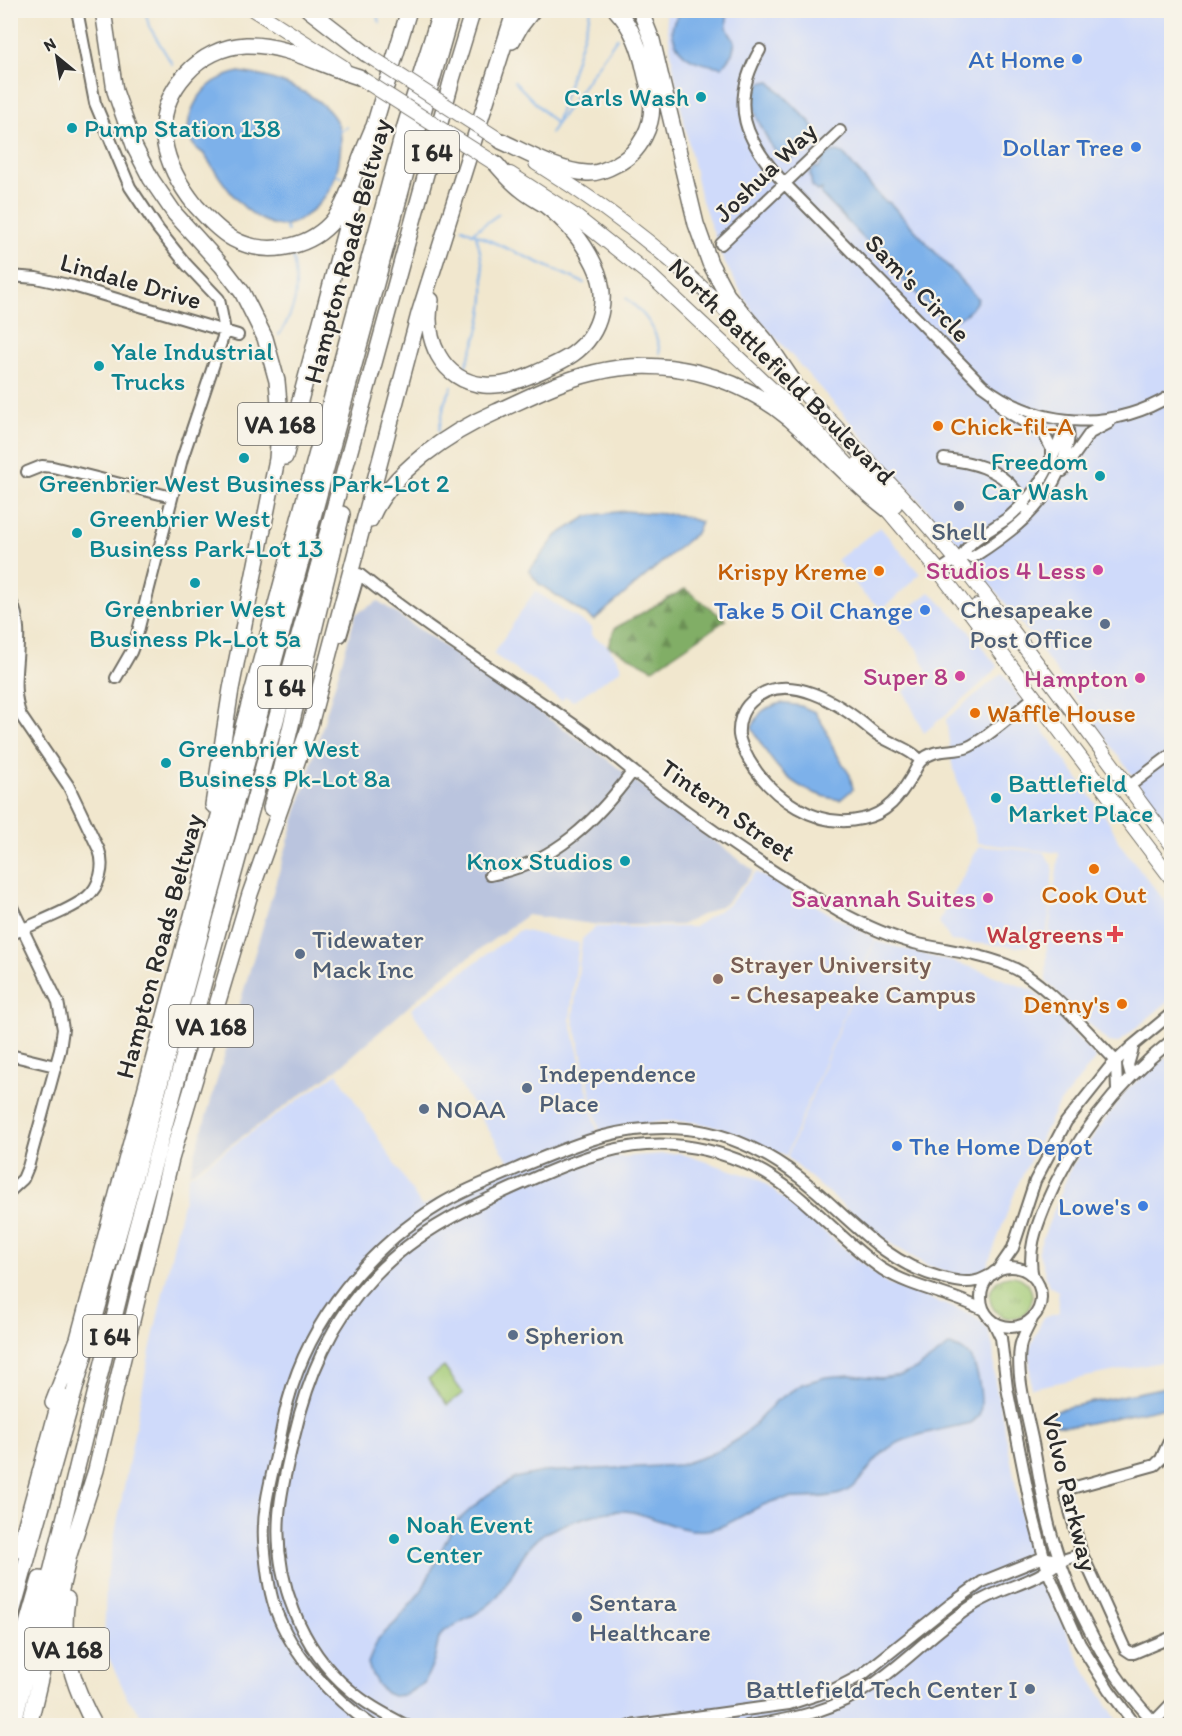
<svg xmlns="http://www.w3.org/2000/svg" width="1182" height="1736" font-family="Itim,sans-serif">
<style>
.built{fill:#cfdafa}
.industrial{fill:#bac4de}
.grass{fill:url(#grass-tufts);stroke:#667a50;stroke-width:1.5}
.forest{fill:url(#forest-firs);stroke:#566c48;stroke-width:1.5}
.garden{fill:#a2ca75;stroke:#667a50;stroke-width:1.5}
.water{fill:#7db1ea;stroke:#546e8a;stroke-width:1.5}
.lines{fill:none;stroke-linecap:round;stroke-linejoin:round}
.stream{stroke:#7db1ea;stroke-width:2}
.minor-casing{stroke:#706d64;stroke-width:14}
.major-casing{stroke:#706d64;stroke-width:16}
.highway-casing{stroke:#706d64;stroke-width:18}
.minor{stroke:#fff;stroke-width:10}
.major{stroke:#fff;stroke-width:14}
.highway{stroke:#fff;stroke-width:15}
.major-bridge-casing{stroke:#706d64;stroke-width:16;stroke-linecap:butt}
.major-bridge{stroke:#fff;stroke-width:14}
.shop-dot{fill:#3f7fe0;stroke:#f7f3e8;stroke-width:2}
.culture-dot{fill:#0f9aa8;stroke:#f7f3e8;stroke-width:2}
.food-dot{fill:#e8710a;stroke:#f7f3e8;stroke-width:2}
.service-dot{fill:#5c6f8a;stroke:#f7f3e8;stroke-width:2}
.hotel-dot{fill:#d1479c;stroke:#f7f3e8;stroke-width:2}
.health-dot{fill:#e0444e;stroke:#f7f3e8;stroke-width:2}
.education-dot{fill:#8d6e63;stroke:#f7f3e8;stroke-width:2}
.labels{text-anchor:middle;dominant-baseline:central;stroke-width:4.5;stroke-linejoin:round;paint-order:stroke}
.shield{fill:#f7f3e8;stroke:#686764;stroke-width:1.5}
.shield-label{font-size:24px;font-weight:bold;fill:#2b2b2b}
.shop-label{font-size:26px;fill:#366cbe;stroke:#f7f3e8;text-anchor:end}
.culture-label{font-size:26px;fill:#0d838f;stroke:#f7f3e8;text-anchor:start}
.street-label{font-size:26px;fill:#2b2b2b;stroke:#f7f3e8}
.food-label{font-size:26px;fill:#c56008;stroke:#f7f3e8;text-anchor:start}
.service-label{font-size:26px;fill:#4e5e75;stroke:#f7f3e8;text-anchor:start}
.hotel-label{font-size:26px;fill:#b23c85;stroke:#f7f3e8;text-anchor:end}
.health-label{font-size:26px;fill:#be3a42;stroke:#f7f3e8;text-anchor:end}
.education-label{font-size:26px;fill:#785e54;stroke:#f7f3e8;text-anchor:start}
</style>
<defs>
<pattern id="grass-tufts" width="24" height="20" patternUnits="userSpaceOnUse" patternTransform="scale(1.5)"><rect width="24" height="20" fill="#a2ca75"/><path d="M3 7l-1-3M5 7V3M7 7l1-3M15 17l-1-3M17 17v-4M19 17l1-3" fill="none" stroke="#84a460"/></pattern>
<pattern id="forest-firs" width="22" height="20" patternUnits="userSpaceOnUse" patternTransform="scale(1.5)"><rect width="22" height="20" fill="#81ae66"/><path d="M5 1l3.5 6h-7zM16 11l3.5 6h-7z" fill="#6a8e54"/></pattern>
</defs>
<rect width="100%" height="100%" fill="#f7f3e8"/>
<filter id="ink" filterUnits="userSpaceOnUse"><feTurbulence type="fractalNoise" baseFrequency=".0167" numOctaves="2"/><feDisplacementMap in="SourceGraphic" scale="12" xChannelSelector="R" yChannelSelector="G"/><feConvolveMatrix kernelMatrix="1 2 1 2 8 2 1 2 1" color-interpolation-filters="sRGB"/></filter>
<filter id="wash" filterUnits="userSpaceOnUse"><feTurbulence type="fractalNoise" baseFrequency=".008" numOctaves="4" result="noise"/><feDisplacementMap in="SourceGraphic" scale="24" xChannelSelector="R" yChannelSelector="G"/><feGaussianBlur stdDeviation="1.35" result="paint"/><feColorMatrix in="noise" values="0 0 0 0 0 0 0 0 0 0 0 0 0 0 0 0 0 1.4 0 .05"/><feComposite in="paint" operator="in"/></filter>
<g filter="url(#wash)">
<rect width="100%" height="100%" fill="#f1e7ce"/>
<!-- built -->
<path class="built" d="M665,11h506v817l-147,-201 -66,-83 -206,-233 -29,-51 -23,-65 -24,-110z
M880,527l40,47 -37,35 -19,-14 -27,-35z
M535,591l57,37 -1,7 17,11 9,13 5,10 -49,32 -8,-5 -3,5 -69,-47z
M930,592l39,39 29,36 -18,18 -56,48 -20,-42 23,-21 -9,-20 -22,-25 4,-10z
M1002,673l108,150 9,20 52,66v90l-53,44 -10,-1 -62,-61 1,-36 12,-92 -81,-10 -26,-79 -6,-45z
M979,846l64,6 10,14 -3,45 -5,32 -27,4 -67,-6 -12,-19z
M756,872l119,67 -89,217 -68,-29 -27,-5 -27,-1 -64,11 -27,-114 9,-79 14,-12h98l36,-24z
M520,930l59,13 -9,76 34,139 75,-5 80,26 128,104 87,32 13,12 6,20 2,34 33,165 53,118 39,61h-970l-22,-26 -24,-52 2,-65 42,-222 41,-184 148,-103 85,134 88,-44 -99,-154z
M875,941l96,26 63,24 62,67 -39,49 -39,77 -32,85 -22,8 -38,-12 -49,-30 -90,-78z
M1171,1053v307l-140,28 -2,-38 14,-32 16,-5 -1,-22 -9,-5 -11,-36 33,-83 56,-78z"/>
<!-- industrial -->
<path class="industrial" d="M378,601l218,150 158,120 -28,32 -45,22h-81l-73,-10 -85,62 -107,94 -146,103 167,-560z"/>
<!-- grass -->
<path class="grass" d="M990 1297a21 21 0 1 1 42 0a21 21 0 1 1-42 0Z"/>
<!-- forest -->
<path class="forest" d="M685,589l41,31 -73,49 -45,-23 7,-18z"/>
<!-- garden -->
<path class="garden" d="M444,1367l19,26 -16,12 -19,-26z"/>
<!-- water -->
<path class="water" d="M682,11h47c-5,14 -2,19 6,31l-3,12 -10,13c-21,-3 -43,-7 -49,-31 -3,-11 2,-17 9,-25z
M239,72c32,4 87,21 100,55 3,8 2,18 1,27 -3,28 -14,48 -38,64 -10,6 -19,10 -30,6 -33,-11 -50,-44 -69,-71 -26,-15 -13,-51 6,-67 9,-8 19,-11 30,-14z
M769,81l41,41 7,12c-4,7 -9,11 -15,17 -17,19 -28,1 -36,-15 -4,-8 -10,-18 -11,-26 -2,-9 2,-20 6,-27z
M836,152l7,2 41,47 6,2 88,96c-7,13 -20,24 -35,21l-71,-72v-5h-4l-47,-49 1,-5 -4,2 -6,-5 -2,-13 5,-6 3,1 4,-5v-4l5,-5z
M624,511l55,4 22,7 -5,11 -102,87 -55,-36 -10,-13 28,-36 31,-19z
M781,703l20,3 14,6 10,16 9,22 16,25 3,14 -13,11c-47,-8 -66,-31 -88,-72 8,-18 11,-19 29,-25z
M949,1346c6,1 12,2 17,7 12,10 17,44 14,59 -1,5 -5,8 -9,11 -25,6 -61,11 -82,25 -19,12 -27,39 -49,46 -20,6 -43,2 -63,6 -25,6 -45,27 -71,30 -25,3 -50,-13 -74,-18 -23,-5 -65,10 -87,21 -24,13 -33,50 -52,68 -13,13 -34,21 -50,31l-4,6 -5,23 -10,22 -19,12 -12,1 -7,-3 -8,-8 -7,-12 -3,-10 10,-24 18,-17 26,-32 32,-66 33,-29 28,-17 28,-6 137,-7 29,-10 25,-13 19,-16 23,-25 26,-17 24,-7 24,-2 30,3 22,-3 16,-7z
M1171,1386v20l-96,20 -18,-1 -4,-4 -1,-4 3,-5 9,-4z"/>
<g class="lines">
<!-- stream -->
<path class="stream" d="M145,10l4,16 23,38
M374,10l6,12
M514,81l42,43
M556,124l35,-114
M340,131l7,-4
M550,133l67,-95
M337,175l5,2
M285,226l2,5
M462,228l122,55
M472,233l27,-19
M626,298c20,17 30,29 34,55
M279,335c18,-27 20,-45 14,-77
M465,367c21,-47 25,-83 11,-132
M439,430l6,-29 7,-14"/>
</g>
</g>
<g filter="url(#ink)">
<g class="lines">
<!-- minor casing -->
<g class="minor-casing">
<path id="minor" d="M77,10l18,93 35,84 28,42 28,35 33,35 6,32 -43,128 -46,180 -5,13 -15,26
M760,50c-32,55 -15,91 25,134l197,201c57,44 129,47 190,10
M721,244l119,-113
M10,276l26,2 37,8 165,49
M995,398l8,11 41,25 7,14v12
M944,459c28,3 54,9 72,32 4,5 6,12 9,17
M1063,471l27,-38 19,-10
M27,472l15,-6 11,1 119,30
M963,555l10,2c38,-24 75,-52 90,-96 5,-17 8,-23 3,-40
M963,555c8,-18 31,-26 46,-38 33,-28 44,-56 57,-95
M939,571l24,-16
M341,636l18,-62c72,58 150,105 225,158 17,12 33,27 50,40 65,50 133,98 204,139 24,13 49,25 76,32 31,7 63,10 93,22 37,14 80,67 109,96l1,29
M921,761c-12,-14 -35,-18 -50,-31 -29,-25 -85,-63 -120,-28 -9,8 -13,21 -12,33 1,9 6,17 10,25 22,37 68,70 113,59 25,-5 38,-23 50,-43 3,-5 5,-11 9,-15 13,-14 32,-8 47,-14 17,-7 50,-37 65,-49
M1128,787l44,-33
M490,875c64,-12 106,-54 143,-104
M10,903l48,99 5,27 -3,21 -32,117 -5,12 -13,12
M10,935c22,-11 60,-24 77,-38 13,-11 18,-31 12,-47l-31,-65 -47,-69c-15,-38 8,-80 -10,-115
M10,1055l45,11
M1131,1076l-3,-11 5,-17
M981 1297a30 30 0 1 1 60 0a30 30 0 1 1-60 0Z
M997,1271l16,-23 22,-67 31,-59 43,-54 22,-21 41,-34
M1033,1277c-6,-25 3,-49 12,-71 28,-67 71,-121 127,-166
M1032,1319c-4,9 -11,19 -12,29 -4,28 7,66 13,95 6,31 10,63 19,93 20,70 55,138 106,190
M993,1321l8,17 6,50 24,120 17,64 32,72 29,46 27,36
M1172,1435l-11,24 -6,6 -87,24 -3,4 17,61 43,95 6,4h3l38,-16
M1060,1561l22,-7
M1151,1725l21,-22
M373,1726c-41,-28 -81,-70 -98,-118 -7,-21 -9,-45 -11,-67 -2,-34 8,-65 15,-98 3,-14 5,-28 9,-42 22,-82 81,-154 153,-197 26,-16 56,-26 84,-39 55,-23 101,-42 161,-36 42,4 80,23 113,48 47,36 81,84 140,100 12,3 24,7 37,4 6,-1 11,-5 17,-7
M407,1726c-20,-11 -40,-21 -57,-36 -50,-41 -76,-112 -71,-175 2,-27 9,-53 15,-78 14,-61 37,-116 81,-162 44,-46 98,-70 155,-95 49,-22 98,-41 153,-34 40,5 79,21 111,47 30,24 56,54 88,76 32,20 69,24 102,41
M630,1726l159,-22 46,-15 27,-14 89,-71 31,-22 62,-25 16,4c-23,21 -58,26 -85,43 -36,22 -65,55 -100,79 -41,28 -80,36 -128,43"/>
</g>
<!-- major casing -->
<g class="major-casing">
<path id="major" d="M254,10l89,57
M536,163c84,52 163,115 230,189
M510,174l65,42 77,61 160,150 49,52
M787,375c56,61 116,119 169,184 75,92 144,191 216,286
M858,464l37,41
M880,501l59,70 233,308
M977,606l14,17 23,17"/>
</g>
<!-- highway casing -->
<g class="highway-casing">
<path id="highway" d="M103,10l12,81 20,57 16,31 24,35 47,52 20,26 23,46 12,43 3,33 -3,45 -46,230 -18,116
M309,10l57,44
M640,10l12,30 44,184 14,39 17,32 39,46 27,40
M512,41l8,-14 13,-17
M359,77c-37,-11 -73,-33 -113,-32 -23,1 -45,12 -60,29 -39,43 -22,92 10,132 11,12 23,25 37,33 31,17 73,10 97,-15 14,-15 19,-35 26,-53 5,-15 11,-29 17,-43
M371,136l38,-126
M501,141c24,11 59,31 86,32 10,1 21,-4 30,-9 23,-11 38,-40 34,-65 -1,-9 -4,-18 -6,-27 -5,-23 -12,-44 -29,-62
M431,300c-8,38 10,81 53,85 18,2 36,-5 52,-12 13,-6 26,-11 37,-19 29,-21 37,-58 21,-90 -11,-23 -28,-43 -49,-59 -8,-5 -16,-9 -23,-15 -10,-7 -18,-17 -26,-26
M285,457l70,-263
M370,520c20,-48 80,-88 126,-108 31,-14 63,-31 97,-39 68,-18 143,1 197,46 33,29 61,63 97,90
M271,808l71,-294
M78,1339l327,-1213 36,-116
M53,1403l25,-64
M19,1550l42,-154
M67,1599c-7,44 6,88 28,127
M10,1620l131,-466 267,-989 44,-155
M10,1683l30,-104
M13,1726l121,-489 318,-1158 21,-69
M29,1726l40,-171 27,-85 75,-311 79,-265 60,-169 109,-411 96,-304"/>
</g>
<!-- minor -->
<use href="#minor" class="minor"/>
<!-- major -->
<use href="#major" class="major"/>
<!-- highway -->
<use href="#highway" class="highway"/>
<!-- major-bridge casing -->
<g class="major-bridge-casing">
<path id="major-bridge" d="M366,54l135,87
M359,77l137,87"/>
</g>
<!-- major-bridge -->
<use href="#major-bridge" class="major-bridge"/>
</g>
</g>
<!-- markers -->
<g class="shop-dot">
<circle cx="1077" cy="59" r="6"/>
<circle cx="1136" cy="147" r="6"/>
<circle cx="925" cy="610" r="6"/>
<circle cx="897" cy="1146" r="6"/>
<circle cx="1143" cy="1206" r="6"/>
</g>
<g class="culture-dot">
<circle cx="701" cy="97" r="6"/>
<circle cx="72" cy="128" r="6"/>
<circle cx="99" cy="366" r="6"/>
<circle cx="244" cy="458" r="6"/>
<circle cx="1100" cy="476" r="6"/>
<circle cx="77" cy="533" r="6"/>
<circle cx="195" cy="583" r="6"/>
<circle cx="166" cy="763" r="6"/>
<circle cx="996" cy="798" r="6"/>
<circle cx="625" cy="861" r="6"/>
<circle cx="394" cy="1539" r="6"/>
</g>
<g class="food-dot">
<circle cx="938" cy="426" r="6"/>
<circle cx="879" cy="571" r="6"/>
<circle cx="975" cy="713" r="6"/>
<circle cx="1094" cy="869" r="6"/>
<circle cx="1122" cy="1004" r="6"/>
</g>
<g class="service-dot">
<circle cx="959" cy="506" r="6"/>
<circle cx="1105" cy="624" r="6"/>
<circle cx="300" cy="954" r="6"/>
<circle cx="527" cy="1088" r="6"/>
<circle cx="424" cy="1109" r="6"/>
<circle cx="513" cy="1335" r="6"/>
<circle cx="577" cy="1617" r="6"/>
<circle cx="1030" cy="1689" r="6"/>
</g>
<g class="hotel-dot">
<circle cx="1098" cy="570" r="6"/>
<circle cx="960" cy="676" r="6"/>
<circle cx="1140" cy="678" r="6"/>
<circle cx="988" cy="898" r="6"/>
</g>
<path class="health-dot" d="M1112 925h6v6h6v6h-6v6h-6v-6h-6v-6h6z"/>
<circle class="education-dot" cx="718" cy="979" r="6"/>
<g class="labels">
<!-- shield labels -->
<g class="shield">
<rect x="405" y="131" width="54" height="42" rx="4.5"/>
<rect x="238" y="403" width="84" height="42" rx="4.5"/>
<rect x="258" y="666" width="54" height="42" rx="4.5"/>
<rect x="169" y="1005" width="84" height="42" rx="4.5"/>
<rect x="83" y="1315" width="54" height="42" rx="4.5"/>
<rect x="25" y="1628" width="84" height="42" rx="4.5"/>
</g>
<g class="shield-label">
<text x="432" y="152">I 64</text>
<text x="280" y="424">VA 168</text>
<text x="285" y="687">I 64</text>
<text x="211" y="1026">VA 168</text>
<text x="110" y="1336">I 64</text>
<text x="67" y="1649">VA 168</text>
</g>
<!-- shop labels -->
<g class="shop-label">
<text x="1065" y="59">At Home</text>
<text x="1124" y="147">Dollar Tree</text>
<text x="913" y="610">Take 5 Oil Change</text>
<text x="909" y="1146" text-anchor="start">The Home Depot</text>
<text x="1131" y="1206">Lowe's</text>
</g>
<!-- culture labels -->
<g class="culture-label">
<text x="689" y="97" text-anchor="end">Carls Wash</text>
<text x="84" y="128">Pump Station 138</text>
<text x="111" y="351">Yale Industrial<tspan x="111" dy="30">Trucks</tspan></text>
<text x="1088" y="461" text-anchor="end">Freedom<tspan x="1088" dy="30">Car Wash</tspan></text>
<text x="244" y="483" text-anchor="middle">Greenbrier West Business Park-Lot 2</text>
<text x="89" y="518">Greenbrier West<tspan x="89" dy="30">Business Park-Lot 13</tspan></text>
<text x="195" y="608" text-anchor="middle">Greenbrier West<tspan x="195" dy="30">Business Pk-Lot 5a</tspan></text>
<text x="178" y="748">Greenbrier West<tspan x="178" dy="30">Business Pk-Lot 8a</tspan></text>
<text x="1008" y="783">Battlefield<tspan x="1008" dy="30">Market Place</tspan></text>
<text x="613" y="861" text-anchor="end">Knox Studios</text>
<text x="406" y="1524">Noah Event<tspan x="406" dy="30">Center</tspan></text>
</g>
<!-- street labels -->
<g class="street-label">
<text transform="translate(765 172) rotate(-44)">Joshua Way</text>
<text transform="translate(347 251) rotate(-75)">Hampton Roads Beltway</text>
<text transform="translate(131 281) rotate(16)">Lindale Drive</text>
<text transform="translate(918 288) rotate(46)">Sam's Circle</text>
<text transform="translate(782 371) rotate(45)">North Battlefield Boulevard</text>
<text transform="translate(728 810) rotate(35)">Tintern Street</text>
<text transform="translate(159 946) rotate(-75)">Hampton Roads Beltway</text>
<text transform="translate(1070 1492) rotate(76)">Volvo Parkway</text>
</g>
<!-- food labels -->
<g class="food-label">
<text x="950" y="426">Chick-fil-A</text>
<text x="867" y="571" text-anchor="end">Krispy Kreme</text>
<text x="987" y="713">Waffle House</text>
<text x="1094" y="894" text-anchor="middle">Cook Out</text>
<text x="1110" y="1004" text-anchor="end">Denny's</text>
</g>
<!-- service labels -->
<g class="service-label">
<text x="959" y="531" text-anchor="middle">Shell</text>
<text x="1093" y="609" text-anchor="end">Chesapeake<tspan x="1093" dy="30">Post Office</tspan></text>
<text x="312" y="939">Tidewater<tspan x="312" dy="30">Mack Inc</tspan></text>
<text x="539" y="1073">Independence<tspan x="539" dy="30">Place</tspan></text>
<text x="436" y="1109">NOAA</text>
<text x="525" y="1335">Spherion</text>
<text x="589" y="1602">Sentara<tspan x="589" dy="30">Healthcare</tspan></text>
<text x="1018" y="1689" text-anchor="end">Battlefield Tech Center I</text>
</g>
<!-- hotel labels -->
<g class="hotel-label">
<text x="1086" y="570">Studios 4 Less</text>
<text x="948" y="676">Super 8</text>
<text x="1128" y="678">Hampton</text>
<text x="976" y="898">Savannah Suites</text>
</g>
<!-- health labels -->
<g class="health-label">
<text x="1103" y="934">Walgreens</text>
</g>
<!-- education labels -->
<g class="education-label">
<text x="730" y="964">Strayer University<tspan x="730" dy="30">- Chesapeake Campus</tspan></text>
</g>
</g>
<!-- margin -->
<rect width="1182" height="1736" fill="none" stroke="#f7f3e8" stroke-width="36"/>
<!-- north arrow -->
<g transform="translate(57 57) rotate(330)" stroke="#f7f3e8" stroke-width="4.5" paint-order="stroke">
<path d="M0-4.5L10 22L0 15L-10 22Z" fill="#2b2b2b"/>
<text y="-9" font-size="16" font-weight="bold" text-anchor="middle" fill="#2b2b2b">N</text>
</g>
</svg>
